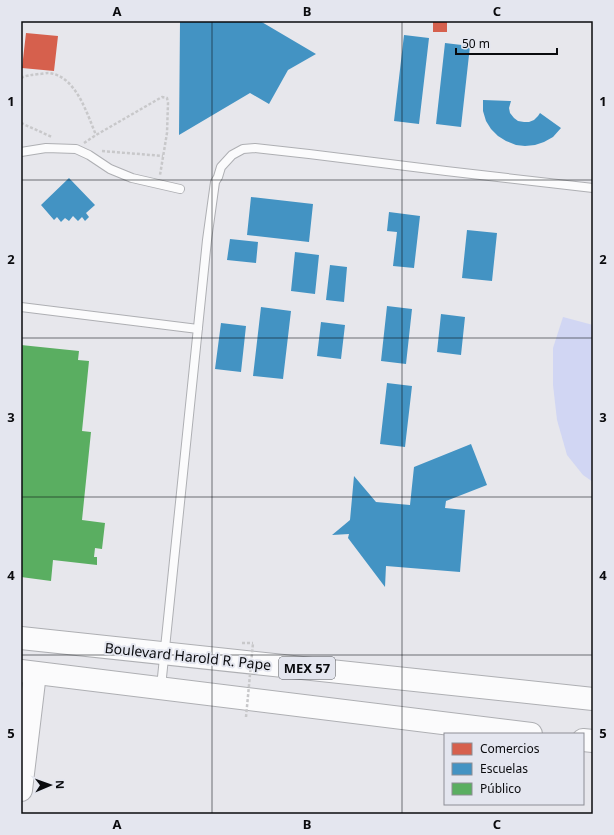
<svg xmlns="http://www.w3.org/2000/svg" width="614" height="835" font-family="'Noto Sans',sans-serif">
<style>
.green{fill:#d1d6f3}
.shops{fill:#d6604d}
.schools{fill:#4393c3}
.public{fill:#5aae61}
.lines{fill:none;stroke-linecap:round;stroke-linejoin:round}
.lane-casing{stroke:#aeafb3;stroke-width:10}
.secondary-casing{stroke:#aeafb3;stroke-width:24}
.highway-casing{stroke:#aeafb3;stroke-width:24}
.path{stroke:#c8c8ca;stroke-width:2.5;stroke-dasharray:3 2;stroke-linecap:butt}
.lane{stroke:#fbfbfc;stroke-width:8}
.secondary{stroke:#fbfbfc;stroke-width:22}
.highway{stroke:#fbfbfc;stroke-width:22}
.path-bridge{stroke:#c8c8ca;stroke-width:2.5;stroke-dasharray:3 2;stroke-linecap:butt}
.grid{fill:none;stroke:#0a0b0e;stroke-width:1;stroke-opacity:0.55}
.labels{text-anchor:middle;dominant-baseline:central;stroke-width:4;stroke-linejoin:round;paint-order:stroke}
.shield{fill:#e4e6ef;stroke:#4b4d52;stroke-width:1}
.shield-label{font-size:13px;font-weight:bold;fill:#0a0b0e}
.street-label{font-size:14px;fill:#0a0b0e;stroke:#e4e6ef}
.neatline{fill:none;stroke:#0a0b0e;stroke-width:1.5}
.grid-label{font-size:13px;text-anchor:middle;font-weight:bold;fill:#0a0b0e}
</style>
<rect width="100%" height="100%" fill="#e7e7ec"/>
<!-- green -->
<path class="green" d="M563,317l30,8v157l-10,-7 -16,-20 -10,-35 -4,-35v-37z"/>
<!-- shops -->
<path class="shops" d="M433,21h14v11h-14z
M26,33l32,3 -4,35 -32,-3z"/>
<!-- schools -->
<path class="schools" d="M180,21h80l56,33 -28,16 -19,34 -19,-11 -71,42z
M404,35l25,3 -10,86 -25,-3z
M445,43l25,3 -9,81 -25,-3z
M483,100l28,1 -2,7 1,5 4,5 4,3 6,1h5l5,-2 4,-4 2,-3 21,15 -8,9 -9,5 -9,3 -10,1 -9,-1 -10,-4 -8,-5 -7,-7 -5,-8 -3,-10z
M69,178l26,27 -9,8 3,4 -4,4 -3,-4 -4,4 -5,-5 -4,5 -4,-3 -4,4 -4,-5 -3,3 -13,-15z
M251,197l62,7 -4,38 -62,-7z
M389,212l31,4 -6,52 -21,-2 4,-34 -10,-1z
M467,230l30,3 -5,48 -30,-3z
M230,239l28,3 -2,21 -29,-3z
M295,252l24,3 -4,39 -24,-3z
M330,265l17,2 -3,35 -18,-2z
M387,306l25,3 -6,55 -25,-3z
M261,307l30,4 -8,68 -30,-3z
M441,314l24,3 -4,38 -24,-3z
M321,322l24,3 -4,34 -24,-3z
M221,323l25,3 -5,46 -26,-3z
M387,383l25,3 -7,61 -25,-3z
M471,444l16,41 -41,16 -1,7 20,2 -5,62 -74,-6 -1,21 -37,-49 1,-4 -17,1 18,-15 4,-44 22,26 34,3 4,-38z"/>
<!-- public -->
<path class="public" d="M21,345l58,6 -1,9 11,1 -7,70 9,1 -9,88 23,3 -3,26 -7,-1 -1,9h3v8l-44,-5 -2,21 -30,-4z"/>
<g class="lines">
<!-- lane casing -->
<g class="lane-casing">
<path id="lane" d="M21,152l25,-4 30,1 13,6 21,14 22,9 48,11
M21,307l177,22
M161,687l46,-447 8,-58 3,-5 3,-10 11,-12 11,-6 12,-1 54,6 137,17 147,17"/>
</g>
<!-- secondary casing -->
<g class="secondary-casing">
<path id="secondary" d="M21,790l14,-117"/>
</g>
<!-- highway casing -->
<g class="highway-casing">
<path id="highway" d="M21,638l572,61
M21,671l510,63
M583,740l10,1"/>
</g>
<!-- path -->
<path class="path" d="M21,78c6,-3 11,-3 18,-4 3,0 7,-1 9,-1 28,2 39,41 48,62
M21,123l31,14
M84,143l12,-8 66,-38 5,1 1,5 -1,30 -7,42
M102,151l61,5
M242,643h11"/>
<!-- lane -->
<use href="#lane" class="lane"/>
<!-- secondary -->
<use href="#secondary" class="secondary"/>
<!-- highway -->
<use href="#highway" class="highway"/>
<!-- path-bridge -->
<path class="path-bridge" d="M246,717l7,-74"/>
</g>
<!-- grid -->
<path class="grid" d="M212,21v793M402,21v793M21,180h572M21,338h572M21,497h572M21,655h572"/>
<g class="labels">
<!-- shield labels -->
<rect class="shield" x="279" y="657" width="56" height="22" rx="3"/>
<g class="shield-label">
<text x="307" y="668">MEX 57</text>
</g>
<!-- street labels -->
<g class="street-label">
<text transform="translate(188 656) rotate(6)">Boulevard Harold R. Pape</text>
</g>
</g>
<!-- border -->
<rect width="614" height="835" fill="none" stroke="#e4e6ef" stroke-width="44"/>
<!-- legend -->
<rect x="444" y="733" width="140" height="72" fill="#e4e6ef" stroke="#8d8e95"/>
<rect x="452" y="743" width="20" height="12" fill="#d6604d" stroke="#8d8e95"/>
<text x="480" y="753" font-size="12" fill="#0a0b0e">Comercios</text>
<rect x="452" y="763" width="20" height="12" fill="#4393c3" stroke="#8d8e95"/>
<text x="480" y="773" font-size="12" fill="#0a0b0e">Escuelas</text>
<rect x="452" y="783" width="20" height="12" fill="#5aae61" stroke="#8d8e95"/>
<text x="480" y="793" font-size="12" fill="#0a0b0e">Público</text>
<!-- north arrow -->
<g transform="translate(50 785) rotate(88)" stroke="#e4e6ef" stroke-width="3" paint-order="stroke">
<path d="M0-3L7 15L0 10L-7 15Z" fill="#0a0b0e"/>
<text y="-6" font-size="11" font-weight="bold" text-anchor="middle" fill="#0a0b0e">N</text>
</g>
<!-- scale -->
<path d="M456 48v6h101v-6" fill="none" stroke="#0a0b0e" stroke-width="2"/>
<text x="462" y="48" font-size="12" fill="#0a0b0e" stroke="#e4e6ef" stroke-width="3" paint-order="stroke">50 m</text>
<rect x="22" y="22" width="570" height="791" class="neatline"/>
<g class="grid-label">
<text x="117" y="16">A</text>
<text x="307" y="16">B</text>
<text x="497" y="16">C</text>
<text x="11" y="106">1</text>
<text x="603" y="106">1</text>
<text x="11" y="264">2</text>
<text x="603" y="264">2</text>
<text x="11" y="422">3</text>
<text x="603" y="422">3</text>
<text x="11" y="580">4</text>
<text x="603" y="580">4</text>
<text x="11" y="738">5</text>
<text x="603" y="738">5</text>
<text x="117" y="829">A</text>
<text x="307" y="829">B</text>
<text x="497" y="829">C</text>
</g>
</svg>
